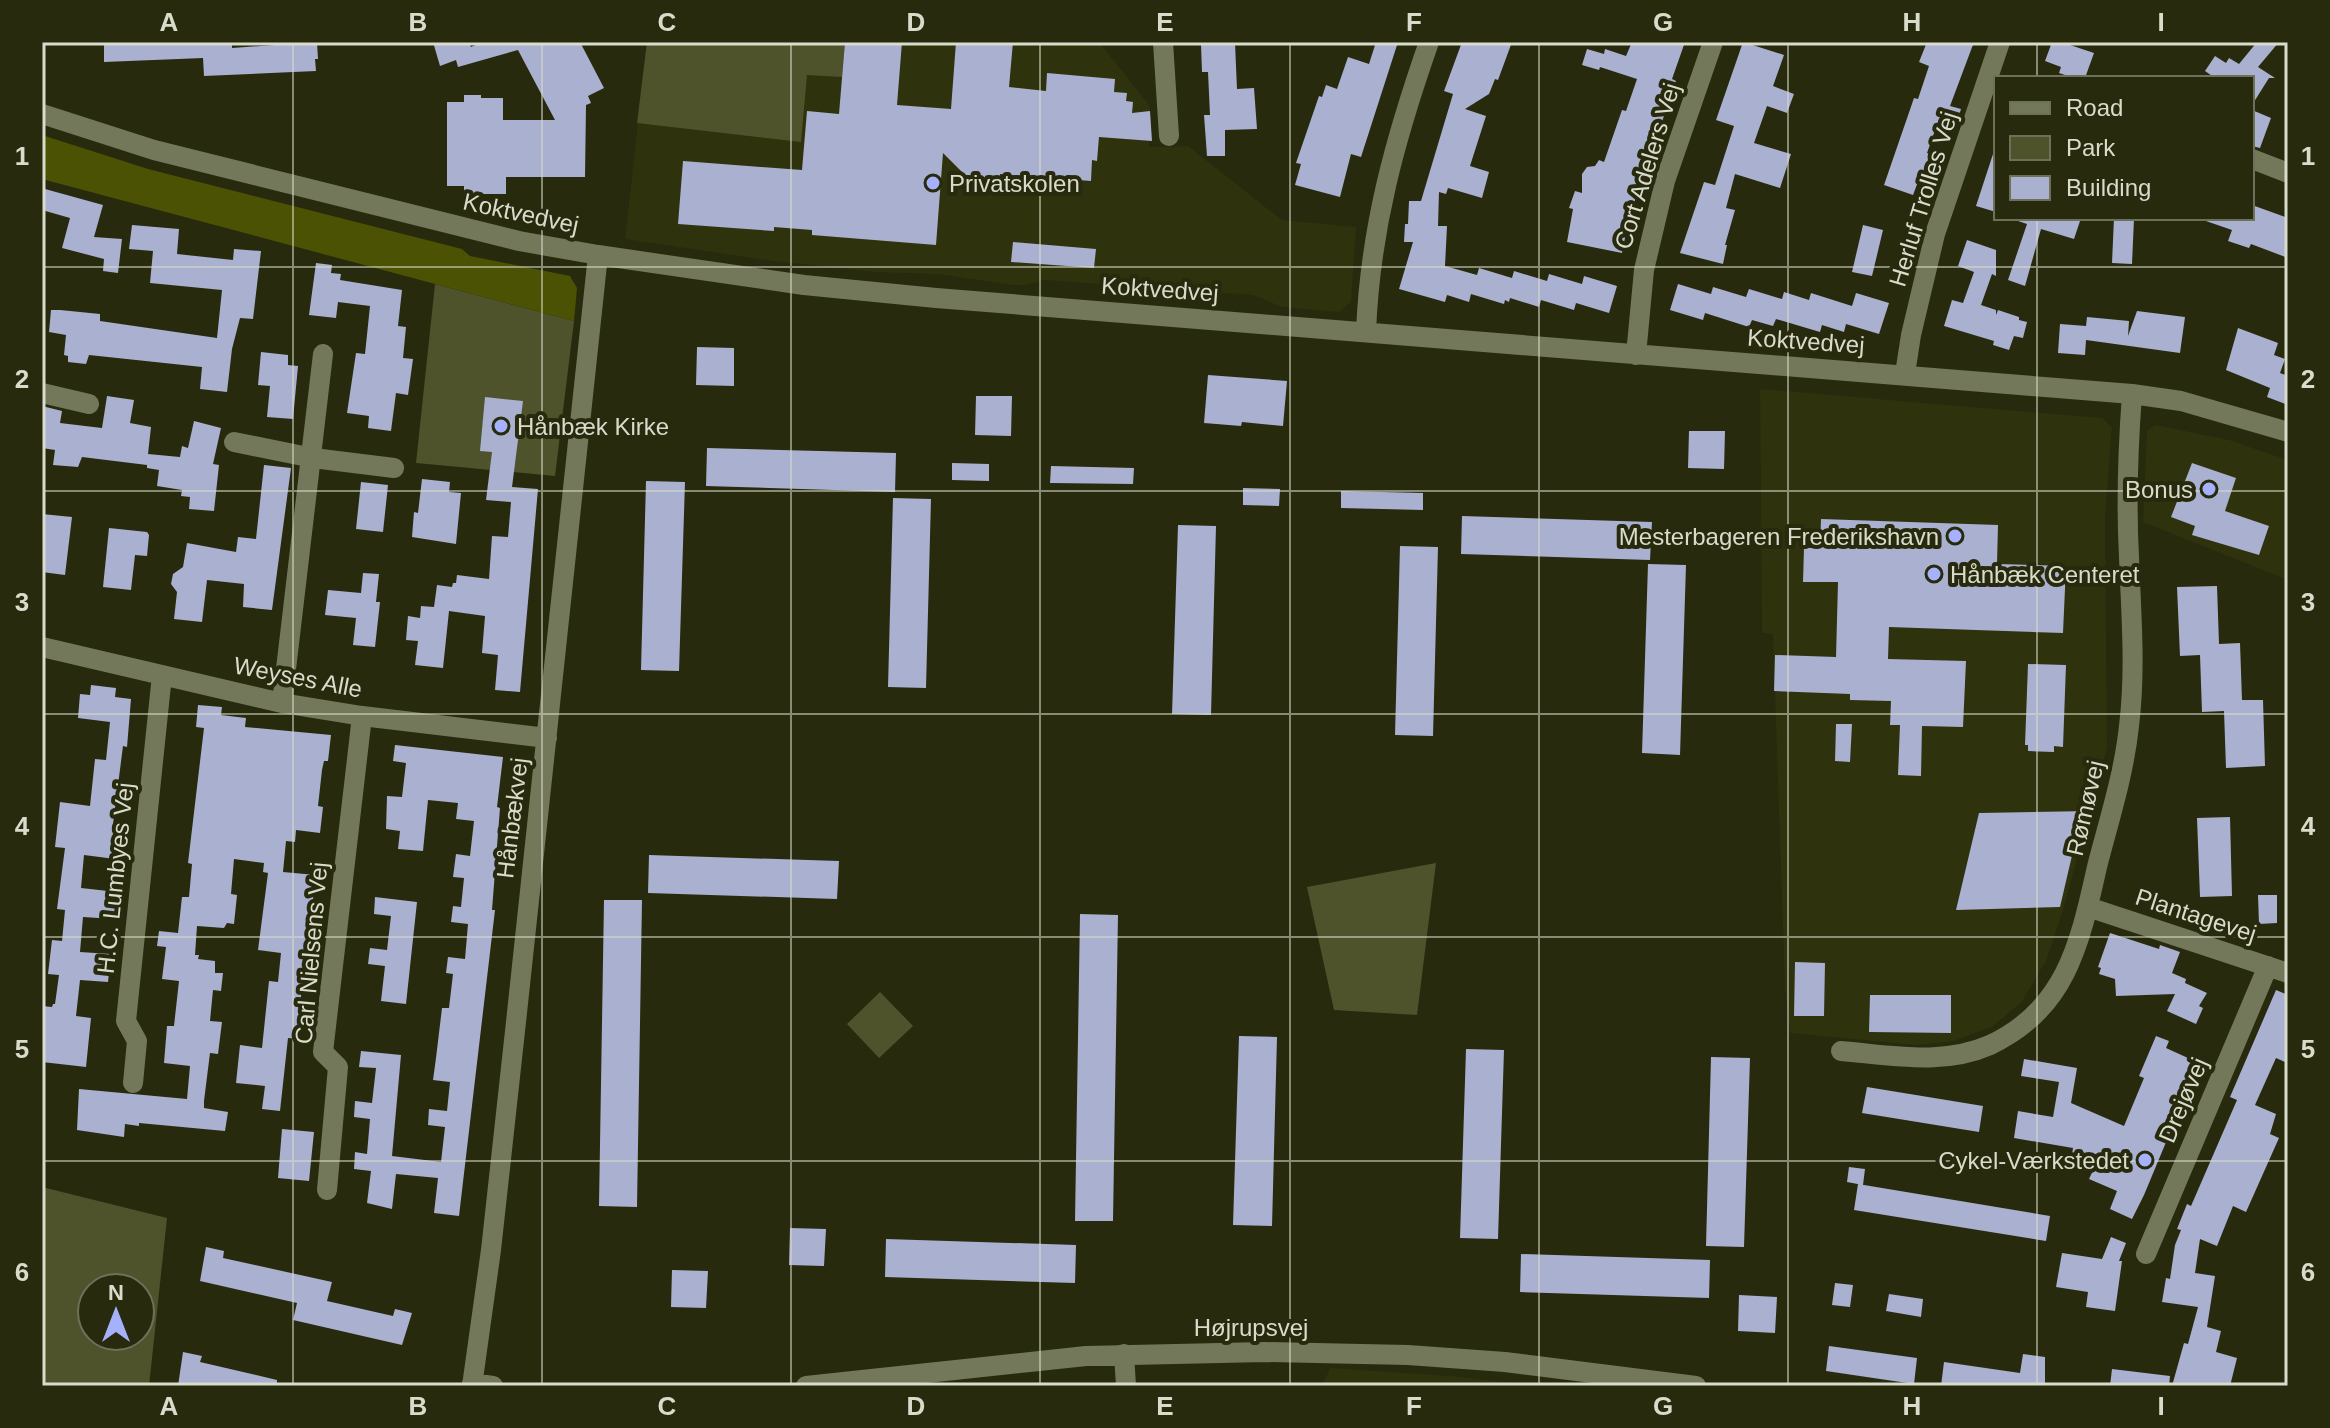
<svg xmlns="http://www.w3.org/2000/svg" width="2330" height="1428" font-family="Helvetica,sans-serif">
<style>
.built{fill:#2e320d}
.green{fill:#4e532c;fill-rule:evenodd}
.forest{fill:#4b5203}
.building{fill:#aab0d0}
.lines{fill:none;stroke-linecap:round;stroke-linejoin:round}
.minor{stroke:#73785b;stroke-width:20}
.grid{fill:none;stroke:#d9dccb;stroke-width:2;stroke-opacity:0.55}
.poi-dot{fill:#a6b1fc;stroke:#272a0d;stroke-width:3}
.labels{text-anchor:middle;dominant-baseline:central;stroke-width:8;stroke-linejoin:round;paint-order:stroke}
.street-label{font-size:24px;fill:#d9dccb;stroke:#272a0d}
.poi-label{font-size:24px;fill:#d9dccb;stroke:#272a0d;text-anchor:start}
.neatline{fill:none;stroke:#d9dccb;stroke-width:3}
.grid-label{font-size:26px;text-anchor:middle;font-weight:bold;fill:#d9dccb}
</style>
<rect width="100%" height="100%" fill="#272a0d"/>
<!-- built -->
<path class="built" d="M647,42h452l51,64 -1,41 39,-1 94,74 74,7 -5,75 -12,10 -57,-5 -29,-12 -208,-15 -19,5h-14l-74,-11 -63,-2 -102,-11 -148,-22z
M1760,389l342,29 10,9 -7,90 2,230 -44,163 -17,51 -25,42 -28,23 -39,15 -38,4 -126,-12 -5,-45 -12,-354 -11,-1z
M2156,425l73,15 59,20v120l-145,-58 4,-91z
M1330,1368l121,8 87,10h-216z"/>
<!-- green -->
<path class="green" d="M647,42h198l-3,35 -35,-2 -6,67 -164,-19z
M435,284l139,37 -19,155 -139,-13z
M1436,863l-19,152 -83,-5 -27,-123z
M880,992l33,34 -34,32 -32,-34z
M42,1187l125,31 -18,168h-107zM140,1288v48h-48v-48z"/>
<!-- forest -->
<path class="forest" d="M42,135l106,34 314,80 8,7 100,20 7,12 -3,33 -532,-142z"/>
<!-- building -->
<path class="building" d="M104,42h128v6l85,-6 1,17h-3l1,12 -112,5 -1,-18 -99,4z
M433,42h36l2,5 12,-5h97l24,46 -16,8 3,7 -5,2 -1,72h-79v17h-42v-8h-17v-84h17v-7h17v3h22v22h52l-37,-70 -60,17 -2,-7 -16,6z
M845,42h57l-5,63 54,4 5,-67h57l-4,45 37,4 1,-18 68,6 -1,13 13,1 -1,8 7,1 -1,11 18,-2 2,30 -53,-4 -2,24 -5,-1 -1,21 -91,-7v5l-33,-2 -24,-24 -7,92 -124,-10v-5l-38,-3v4l-96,-7 5,-63 119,9 5,-59 32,3z
M1376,42h22l-37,115 -10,-3 -11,43 -45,-12 6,-21 -5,-1 23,-67 3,1 4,-12 11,4 11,-32 21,7z
M1462,42h50l-14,38 -3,-1 -6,15 -24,15 21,7 -16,50 19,6 -7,26 -34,-10 -2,6 -7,-2 -1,34h9l-2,40 32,9 2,-7 33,10 2,-7 33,10 2,-7 33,10 2,-8 33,10 -8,27 -33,-10 -2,7 -33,-10 -2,7 -29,-9 -1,4 -4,-2 -1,4 -33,-10 -2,8 -22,-7 -2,7 -46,-13 14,-47h-9l1,-18h3l1,-23h12l32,-107 -9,-3z
M1632,42h53l-13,37 4,2 -47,137 -7,35 -55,-11 6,-33 -4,-1 6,-17 7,2v-19l5,-7 8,-1 4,-6 5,2 18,-52 4,1 11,-32 -37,-12 3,-9 -4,12 -17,-5 5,-16 17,5 1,-5 21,7z
M1743,42l41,13 -11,31 21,8 -7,19 -20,-7 -13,37 37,11 -11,34 -45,-14 -9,34 9,2 -10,35h2l-4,19 -43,-11 24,-71 11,3 19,-59 -18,-6z
M1927,42h47l-24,64 11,3 -5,16 -17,-6 -12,34 5,2 -6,18 -4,-2 -9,24 -29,-10 30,-87 4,1 11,-33 -10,-4z
M2052,42h9l33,11 -9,25h-11l-15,-5 2,-6 -16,-6z
M2257,42h22l-21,25 17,11h-6l-17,27v-27h-37l-10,-7 10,-15 11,7 3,-5 10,6z
M1235,43l2,46 17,-1 3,41 -32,1v26h-18l-3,-41h6l-2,-43h-6l-1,-27z
M2252,110l19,8 -11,30 -8,-2z
M1993,154l3,1v57l-20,-6z
M45,189l58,16 -9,32 28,2 -4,34 -15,-2 1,-12 -42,-11 8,-30 -28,-8z
M2252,205l36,13v40l-37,-14 -2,4 -21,-7 4,-11 -29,-10 1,-2h48z
M2019,218h62l-7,21 -33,-10 -16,57 -17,-6 19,-56 -9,-3z
M2114,218l20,1 -2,45 -20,-1z
M132,225l47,4 -2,25 56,6 1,-11 27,2 -8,68 -13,-1 -8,31 -5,43 -27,-3 2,-22 -113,-12 -3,9 -18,-2v-6l-4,-1 2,-20 -17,-3 2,-22h9l40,4v7l117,17 5,-48 -72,-7 3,-32 -24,-2z
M1863,225l20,5 -11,46 -20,-4z
M1967,240l29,10v26l-4,-2 -11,31 15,5v5l2,-5 21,7v3l8,2 -4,16 -9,-2 -5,14 -16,-5 1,-4 -50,-15 8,-26 11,3 11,-31 -16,-6z
M1013,242l83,7 -2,19 -83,-6z
M316,263l16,2 -1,8 10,1 -1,6 62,10 -4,36 8,1 -3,31 10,1 -5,36 -12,-2 -5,38 -23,-3 1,-12 -22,-3 9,-60 9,1 5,-48 -32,-4 -2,16 -27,-3z
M1678,284l33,10 2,-7 33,10 3,-8 33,10 2,-7 25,8 2,-7 41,13 4,-13 33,10 -10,31 -33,-10 -2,8 -22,-7 -2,7 -44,-13 -3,7 -21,-6 -3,7 -44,-14 -2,7 -33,-10z
M2137,311l48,6 -5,36 -94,-13 -1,15 -27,-2 2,-29 26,2 1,-9 42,4 -1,15z
M2238,328l40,15 -4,12 11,4 -5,14 8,3v29l-21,-8 3,-9 -44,-18z
M697,347l37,1v38l-38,-1z
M261,352l27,3v10l10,1 -5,53 -26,-2 3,-31 -12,-1z
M1208,375l79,6 -4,45 -41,-4 -1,4 -37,-3z
M107,396l27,4 -4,23 21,4 -3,27 32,3 2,-11 6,2 6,-27 27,7 -8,36 6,1 -5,46 -25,-2 1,-12 -9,-1 1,-6 -25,-4 2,-16 -12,-2v-3l-65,-8 -4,10 -25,-2 2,-15 -13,-2v-42l20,5 -2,12 42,5z
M976,396h36l-1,40 -36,-1z
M485,397l38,4 -11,86 26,2 -18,203 -25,-2 3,-35 -16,-2 3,-37 -36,-5 -6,57 -28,-3 3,-24 -12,-1 2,-24 12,2 1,-12 13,1 3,-22 15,2 1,-4h3l1,-8 32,4 3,-43 16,1 3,-35 -25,-2 6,-48 -12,-1z
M1689,431h36l-1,38 -36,-1z
M707,448l189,5 -1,39 -189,-6z
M952,463l37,1v17l-37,-1z
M2192,463l44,15 -11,33 44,15 -10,29 -67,-20 3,-9 -24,-9z
M264,465l27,3 -19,142 -29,-3 1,-23 -37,-4 -5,42 -28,-3 3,-27 -6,-8 2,-10 10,-7 4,-24 49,9 2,-15 18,2z
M1051,466l83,2 -1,16 -83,-1z
M422,479l28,3 -1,10 12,1 -5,51 -44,-7 2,-25 4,1z
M646,481l39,1 -6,189 -38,-1z
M361,482l27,3 -5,47 -27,-3z
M1243,488l37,1 -1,17 -36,-1z
M1341,491l82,2v17l-82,-2z
M893,498l38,1 -5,189 -38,-1z
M42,514l30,3 -7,58 -23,-3z
M1462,516l190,6 -2,38 -189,-6z
M1821,519l177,6 -1,39 69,2 -3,67 -174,-6 -1,32 78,2 -3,66 -41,-1 -1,50 -23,-1 2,-50h-10l1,-24 -41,-1v-6l-76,-3 1,-36 61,2 2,-75h-35l1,-34h16z
M1178,525l38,1 -5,189 -39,-1z
M109,528l38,4 2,3 -2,21 -12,-1 -4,35 -28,-3z
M1400,546l38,1 -5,189 -38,-1z
M1648,564l38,1 -6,190 -38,-2z
M363,573l16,1 -3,28h4l-5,45 -22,-2 3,-27 -31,-3 3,-25 33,3z
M2217,586l2,58 21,-1 2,57h21l2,66 -39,2 -2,-57 -22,1 -2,-57 -20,1 -3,-69z
M2028,664l38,1 -3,82 -9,-1v6l-26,-1v-6h-3z
M91,685l25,3 -1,9 16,2 -4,48 -4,-1 -11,86h5l-2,27 -31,-4 -3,33 36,4 -3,27 -31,-2 -3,35 31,2 -3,28 -28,-2 -4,36 15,2 -5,49 -44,-5v-56l10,1 1,-3h2l4,-29 -11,-1 4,-34 10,1 3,-31 -8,-1 8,-61 -10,-1 5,-45 30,4 5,-47 11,1 4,-38 -32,-4 2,-24 10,1z
M198,705l24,2 -1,8 25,3 -1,9 86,8 -3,26h-4l-2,9 -4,36 5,1 -3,26 -24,-3 -1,12 -9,-1 -3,31 33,3 -15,121 -2,43 -11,-1 -8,73 -18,-2 3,-23 -29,-3 4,-38 22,3 7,-67 9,1 3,-29 -23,-3 10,-77 -5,-1 1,-9 -30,-4 -3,35 6,1 -3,29 -7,-1 -3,5 -27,-2 -2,29h4l-1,4 17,2v12h8l-2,18 -8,-1 -3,31 12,1 -4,32 -8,-1 -6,48v7l24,4 -3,19 -86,-8v3l-14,-2 -1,13 -47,-7 2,-41 108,10 3,-33 -26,-3 3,-37h7l5,-45 -17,-2 4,-32 -9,-1 2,-15 19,2 4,-36h7l3,-33 -4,-1 16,-135 -8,-1z
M1836,724h16l-2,38 -15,-1z
M395,745l108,12 -6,50 3,1 -8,102h3l-36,306 -25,-3 4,-35 -42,-4 -4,35 -25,-6 4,-32 -17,-2 1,-17 12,2 3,-35 -16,-2 1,-16 17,2 4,-35 -17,-1 2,-16 40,4 -9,101 49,6 4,-35 -17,-2 1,-16 18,2 3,-29 -17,-2 3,-22 6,-50h7l4,-34 -7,-1 2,-16 17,2 3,-35 -17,-2 2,-16 8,1 3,-29 -11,-1 3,-23 14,2 4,-35 -18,-2 2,-16 -30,-3 -5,51 -25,-2 2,-18 -14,-2 1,-33 15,1 4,-34 -13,-2z
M2091,811l-9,37 -8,-1 -14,60 -104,3 23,-97z
M2230,817l2,79 -32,1 -3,-79z
M649,855l190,6 -2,38 -189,-6z
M2258,895h19v28l-18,1z
M375,897l42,5 -11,102 -25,-3 4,-35 -17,-2 2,-16 17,2 4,-34 -17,-2z
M604,900h38l-5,307 -38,-1z
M1080,914l38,1 -5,306h-38z
M2110,933l49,16 1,-4 20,7 -8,21 14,6 -1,4 22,10 -8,13 4,2 -7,16 -29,-13 8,-17 -59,2 -1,-17 -16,-5 2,-6 -3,-1z
M1795,962l30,1 -1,53h-30z
M2276,990l12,5v59l-3,8 -9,-4 -21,47 21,9 -6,20 9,4 -33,74 -13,-6 -16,40 -17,-7 -5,34 20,3 -8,51 14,4 -5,21 21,6 -7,28h-58l12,-43 4,1 10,-37 -36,-5 4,-24 4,1 5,-34 6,-15 -4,-1 10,-25 4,2 46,-106 -7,-3z
M1870,995h81v38l-82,-1z
M1239,1036l38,1 -5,189 -39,-1z
M2156,1036l13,5 -3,7 33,15 -55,132 -12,24 -22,-10 7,-18 -28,-12 7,-15 -25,-3 2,-13 -59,-10 4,-27 35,6 6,-35 -38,-6 3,-17 53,9 -6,35 53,23 20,-48 -5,-2z
M1466,1049l38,1 -6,189 -38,-1z
M1711,1057l39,1 -6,189 -38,-1z
M1867,1087l116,19 -4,26 -117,-19z
M282,1129l32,3 -5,49 -31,-3z
M1849,1167l16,2 -2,16 -16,-3z
M1858,1184l192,32 -4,25 -192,-31z
M790,1228l36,1 -2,37 -35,-1z
M2111,1237l15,6 -7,18h3l-7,50 -29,-4 2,-15 -32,-5 6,-34 40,6z
M886,1239l190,6 -1,38 -190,-6z
M206,1247l18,4 -1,7 109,24 -5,19 66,15 2,-7 17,4 -10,32 -109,-25 4,-17 -97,-22z
M1521,1254l189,6 -1,38 -189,-6z
M672,1270l36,1 -2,37 -35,-1z
M1835,1283l18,2 -3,22 -18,-2z
M1889,1294l34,5 -2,18 -35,-6z
M1739,1295l38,2 -2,36 -37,-2z
M1829,1346l88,12 -3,26 -88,-13z
M183,1352l19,4 -2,6 77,18v6h-99z
M2023,1354l22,3v29h-104l3,-24 76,11z
M2112,1369l58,7 -1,10h-59z"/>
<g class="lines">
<!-- minor -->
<path class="minor" d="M1163,42l6,94
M42,114l112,36 365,91 79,14 206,30 132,13 1196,96 49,7 107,31
M2252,159l36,14
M1366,332c4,-103 29,-193 63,-290
M1636,355l8,-85 21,-89 48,-139
M1905,374l6,-39 24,-101 65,-192
M42,393l47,11
M234,442l79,16 81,10
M42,647l240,56 80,13 185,22
M282,703l41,-349
M2088,907l200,66
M1841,1051c50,4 102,15 149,-6 77,-36 90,-103 107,-178 12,-47 27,-93 32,-141 7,-57 2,-113 0,-169 -3,-55 -1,-109 3,-163
M133,1083l4,-42 -11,-20 36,-346
M327,1190l11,-123 -15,-15 39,-336
M2146,1254l122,-288
M1124,1354l2,32
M472,1383l21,3
M472,1386l19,-136 25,-228 82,-767
M806,1386l280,-30 179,-4 143,3 97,7 191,24"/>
</g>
<!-- grid -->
<path class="grid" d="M293,42v1344M542,42v1344M791,42v1344M1040,42v1344M1290,42v1344M1539,42v1344M1788,42v1344M2037,42v36M2037,218v1168M42,267h2246M42,491h2246M42,714h2246M42,937h2246M42,1161h2246"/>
<!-- markers -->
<g class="poi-dot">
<circle cx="933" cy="183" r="8"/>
<circle cx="501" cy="426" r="8"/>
<circle cx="2209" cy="489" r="8"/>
<circle cx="1955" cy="536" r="8"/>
<circle cx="1934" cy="574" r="8"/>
<circle cx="2145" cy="1160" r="8"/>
</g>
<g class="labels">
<!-- street labels -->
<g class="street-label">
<text transform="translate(1647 166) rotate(-73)">Cort Adelers Vej</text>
<text transform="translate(1923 199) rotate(-73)">Herluf Trolles Vej</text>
<text transform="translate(521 213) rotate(12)">Koktvedvej</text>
<text transform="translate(1160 289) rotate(4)">Koktvedvej</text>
<text transform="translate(1806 341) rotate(4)">Koktvedvej</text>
<text transform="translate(298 677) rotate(11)">Weyses Alle</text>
<text transform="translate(2085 808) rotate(-77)">Rømøvej</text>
<text transform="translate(512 818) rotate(-83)">Hånbækvej</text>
<text transform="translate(115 878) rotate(-84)">H.C. Lumbyes Vej</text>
<text transform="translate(2196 915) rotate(18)">Plantagevej</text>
<text transform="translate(311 953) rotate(-85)">Carl Nielsens Vej</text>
<text transform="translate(2183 1100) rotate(-67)">Drejøvej</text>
<text x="1251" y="1327">Højrupsvej</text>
</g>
<!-- poi labels -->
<g class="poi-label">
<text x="949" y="183">Privatskolen</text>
<text x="517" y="426">Hånbæk Kirke</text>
<text x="2193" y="489" text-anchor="end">Bonus</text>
<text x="1939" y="536" text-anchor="end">Mesterbageren Frederikshavn</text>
<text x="1950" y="574">Hånbæk Centeret</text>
<text x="2129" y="1160" text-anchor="end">Cykel-Værkstedet</text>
</g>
</g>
<!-- border -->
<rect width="2330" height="1428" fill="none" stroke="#272a0d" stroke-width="88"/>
<!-- legend -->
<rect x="1994" y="76" width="260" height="144" fill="#272a0d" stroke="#6e7159" stroke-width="2"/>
<rect x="2010" y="102" width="40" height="12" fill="#73785b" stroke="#6e7159" stroke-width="2"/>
<text x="2066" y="116" font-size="24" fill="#d9dccb">Road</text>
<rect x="2010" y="136" width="40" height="24" fill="#4e532c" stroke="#6e7159" stroke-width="2"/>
<text x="2066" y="156" font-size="24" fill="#d9dccb">Park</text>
<rect x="2010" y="176" width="40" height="24" fill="#aab0d0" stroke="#6e7159" stroke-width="2"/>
<text x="2066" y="196" font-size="24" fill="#d9dccb">Building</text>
<!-- north arrow -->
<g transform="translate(116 1312)"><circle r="38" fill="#272a0d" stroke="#6e7159" stroke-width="2"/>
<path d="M0-6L14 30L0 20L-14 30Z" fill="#a6b1fc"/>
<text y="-12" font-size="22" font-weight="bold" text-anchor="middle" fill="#d9dccb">N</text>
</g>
<rect x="44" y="44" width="2242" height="1340" class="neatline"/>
<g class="grid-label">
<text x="169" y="31">A</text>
<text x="418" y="31">B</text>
<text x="667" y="31">C</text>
<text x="916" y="31">D</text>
<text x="1165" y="31">E</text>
<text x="1414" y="31">F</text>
<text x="1663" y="31">G</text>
<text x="1912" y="31">H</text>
<text x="2161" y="31">I</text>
<text x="22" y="165">1</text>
<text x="2308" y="165">1</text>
<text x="22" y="388">2</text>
<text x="2308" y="388">2</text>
<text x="22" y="611">3</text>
<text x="2308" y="611">3</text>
<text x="22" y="835">4</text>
<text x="2308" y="835">4</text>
<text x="22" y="1058">5</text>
<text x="2308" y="1058">5</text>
<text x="22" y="1281">6</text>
<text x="2308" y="1281">6</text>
<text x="169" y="1415">A</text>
<text x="418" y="1415">B</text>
<text x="667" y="1415">C</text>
<text x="916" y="1415">D</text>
<text x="1165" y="1415">E</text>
<text x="1414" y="1415">F</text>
<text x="1663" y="1415">G</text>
<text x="1912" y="1415">H</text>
<text x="2161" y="1415">I</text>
</g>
</svg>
